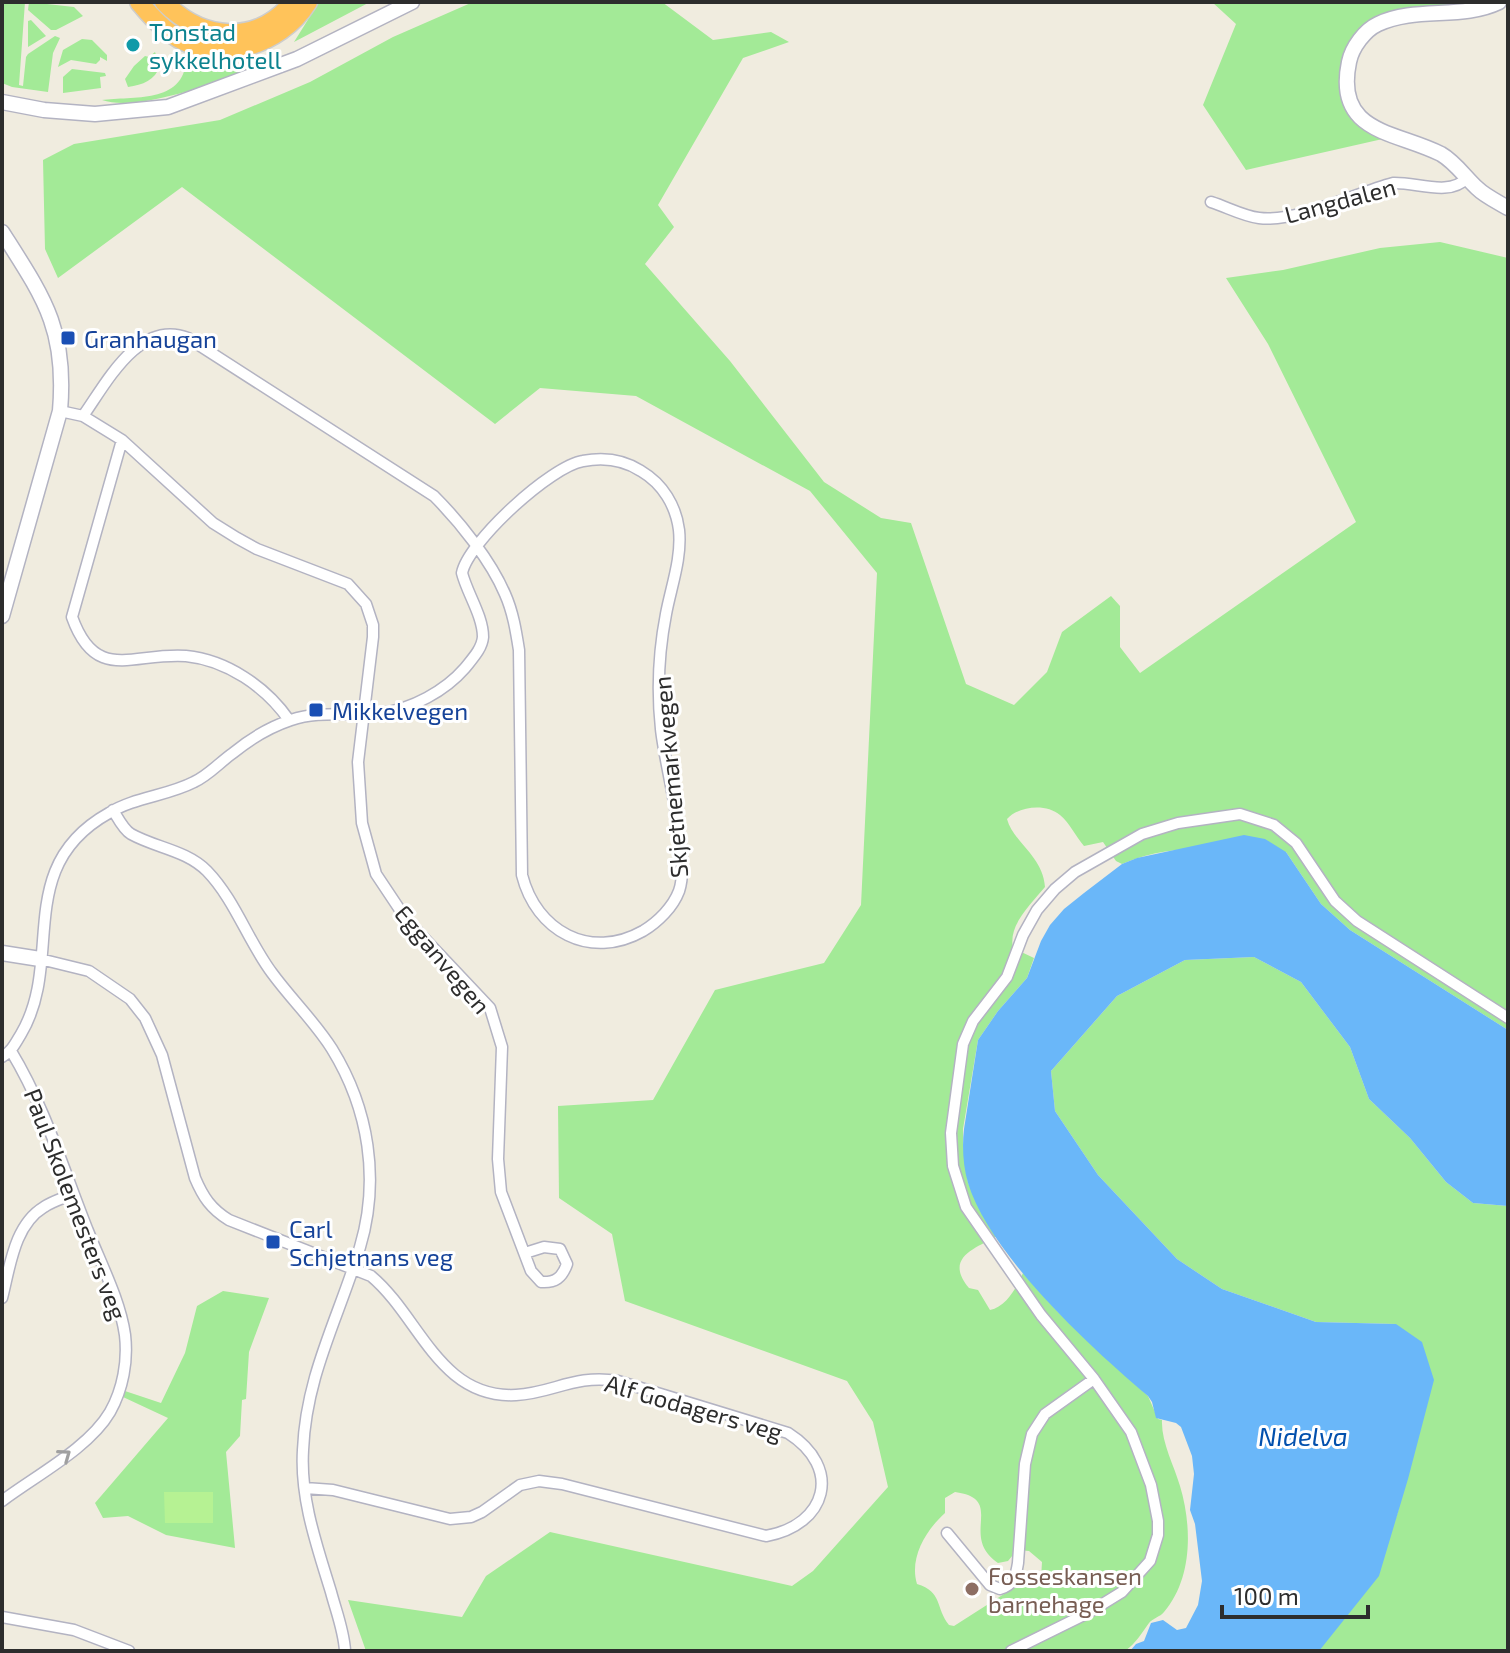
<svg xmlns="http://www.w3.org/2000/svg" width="1510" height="1653" font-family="'Exo 2',sans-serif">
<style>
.green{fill:#a3ea97;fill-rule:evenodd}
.pitch{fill:#b6f293}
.water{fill:#6ab7f9}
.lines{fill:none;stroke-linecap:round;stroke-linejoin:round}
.street-casing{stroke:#b3b3c2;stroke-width:13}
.secondary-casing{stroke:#b3b3c2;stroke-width:17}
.highway-casing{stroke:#cdcdcd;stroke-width:21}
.street{stroke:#fff;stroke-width:10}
.secondary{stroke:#fff;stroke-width:14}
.highway{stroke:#ffc35a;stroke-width:18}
.oneway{stroke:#a0a0a0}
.culture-dot{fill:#0f9aa8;stroke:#fff;stroke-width:3}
.transit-dot{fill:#1a4fb4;stroke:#fff;stroke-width:3}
.education-dot{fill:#8d6e63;stroke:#fff;stroke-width:3}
.labels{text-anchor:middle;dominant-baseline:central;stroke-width:6;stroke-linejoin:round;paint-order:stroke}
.culture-label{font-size:24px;fill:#0d838f;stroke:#fff;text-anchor:start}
.street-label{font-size:24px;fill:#2d2d2d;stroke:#fff}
.transit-label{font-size:24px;fill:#164399;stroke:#fff;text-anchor:start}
.education-label{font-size:24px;fill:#785e54;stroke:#fff;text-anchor:start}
.water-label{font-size:26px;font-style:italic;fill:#0250ad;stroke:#fff}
</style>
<rect width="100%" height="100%" fill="#f0ecdf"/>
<!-- green -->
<path class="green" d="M2,2h23l-6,83 4,1 3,-29 2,-3 27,-18 5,2 -7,15 -5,39 -36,-5 -10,-4z
M29,2l45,5 9,9 -27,14h-5l-23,-20z
M319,2h51l-76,40z
M473,2h189l51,38 58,-8 18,10 -46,16 -85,147 16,22 -29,37 85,97 94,121 57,36 30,5 55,161 48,21 33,-33 15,-40 49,-36 9,10v41l20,26 216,-151 -88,-178 -42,-66 57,-8 97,-22 60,-6 68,16v772l-158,-100 -29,-26 -35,-52c-56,-3 -111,-11 -164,12l-6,-3 -13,-19 -19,4c-8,-9 -15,-24 -24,-31 -14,-12 -41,-9 -53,4 6,23 36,37 38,68 -14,17 -37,38 -32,61l21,10 -7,20 -29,33 -20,29 -15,89v14l5,40 29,53c-20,12 -54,21 -28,52l9,2 12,20c16,-3 27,-23 33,-37l35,39 90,84 10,23 4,1c-1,22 12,45 18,66 12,40 13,92 -16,126 -4,5 -11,6 -15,11 -8,11 -12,19 -24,28h-759l-18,-51 114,17 24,-41 64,-44 242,54 21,-15 75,-84 -15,-65 -26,-41 -222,-80 -13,-67 -53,-36 -1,-92 95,-6 62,-110 109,-27 37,-58 16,-332 -67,-82 -174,-95 -96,-8 -45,36 -313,-237 -124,91 -13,-29 -2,-89 31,-16 146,-24 90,-38 83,-45zM955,1492c52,7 3,44 43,71l10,-2 9,-11 12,1 13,11 -1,16 -26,9 -61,39 -5,-1c-14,-18 -6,-33 -32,-41 -8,-26 9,-54 28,-71v-15z
M1212,2h280l-116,20 -24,25 2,57 33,34 -141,32 -43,-65 33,-81z
M31,20l15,16 -18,11v-26z
M82,39l10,1 15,15v6l-7,-4v3l-4,4 -25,-4 -13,7 5,-17z
M155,52l5,14c-5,14 -17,19 -32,21l-3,-8 9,-13 11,-10 4,1z
M206,59l6,9 32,-1v6c-34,11 -107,39 -142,27 30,-4 82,4 84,-40z
M72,69l33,4 1,3 -6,1 1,11 -38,5v-16z
M1254,957l47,25 49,65 19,52 41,39 36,44 27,21 35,3v445h-193c30,-45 69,-91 84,-143l-3,-184 -80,-2 -94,-33 -45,-30 -79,-84 -43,-64 -4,-40 66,-75 68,-36z
M223,1291l46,7 -20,54 -3,47 -4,1 -2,36 -14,16 9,96 -69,-13 -38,-19 -25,2 -8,-15 73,-85 -45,-21 2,-6 36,12 24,-50 12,-47z"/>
<!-- pitch -->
<path class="pitch" d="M164,1492h49v31h-48z"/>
<!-- water -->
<path class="water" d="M1244,835l21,4 21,13 35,52 29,26 158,100v176l-35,-3 -27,-21 -36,-44 -41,-39 -19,-52 -49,-65 -47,-25 -69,3 -68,36 -66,75 4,40 43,64 79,84 45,30 94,33 80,2 26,18 12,38 -26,99 -29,97 -60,75h-189l6,-7 8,-3 7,-18 12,-3 14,10 9,-2 12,-23 4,-24 -7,-57 -5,-14 4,-36 -2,-18 -11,-29 -5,-4 -20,-5 -4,-16 -4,-6c-57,-48 -158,-141 -180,-213 -5,-17 -6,-37 -4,-54l14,-89 20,-29 29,-33 14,-37 9,-16 14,-16 20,-16 38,-29 15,-6z"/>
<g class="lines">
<!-- street casing -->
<g class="street-casing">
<path id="street" d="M1211,202c16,5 32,14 48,16 38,5 96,-25 134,-35 24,-1 56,14 74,-5
M60,411l23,5 39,24 91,83 24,15 20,11 91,35 18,20 7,21v12l-15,125 4,61 14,51 30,45 84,89 12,39 -4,112 3,33 30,79 10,11c14,1 21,-4 26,-18l-7,-15 -16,-2 -19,6
M122,440l-50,177c24,67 61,35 114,39 41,4 80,31 103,64
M113,810c5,8 10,19 18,24 25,14 55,16 76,37 28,29 41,70 65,102 19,26 43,49 60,76 37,60 48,131 28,198 -21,70 -54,128 -57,203 -3,49 14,96 28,142 5,19 13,39 14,59
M40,959l49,12 41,28 15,19 17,37 33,123c8,19 16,31 34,42l142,56c49,41 68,123 145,119 38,-2 58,-21 102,-14l170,52c55,35 39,92 -22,103l-204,-52 -23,-3 -19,4 -38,27 -11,5 -21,2 -117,-29 -28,-2
M2,1057c10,-6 13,-13 19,-23 44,-74 -9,-167 88,-221 26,-16 58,-17 85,-31 15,-7 26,-20 39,-29 17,-14 37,-26 58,-33 29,-10 60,-3 90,-7 31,-4 64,-22 84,-45 7,-9 17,-19 18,-31 0,-21 -16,-44 -21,-64 6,-31 89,-107 121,-112 21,-4 41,-1 58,10 22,13 35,35 38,59 3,28 -8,57 -13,84 -7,36 -9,78 -5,115 4,40 30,128 18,162 -6,16 -21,31 -36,40 -53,30 -107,0 -121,-56l-3,-225c-3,-19 -6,-38 -14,-56 -14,-33 -45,-72 -71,-98l-246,-158c-49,-19 -81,44 -105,78
M2,1298c8,-31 12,-73 42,-91 9,-6 20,-9 29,-13
M2,1501c33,-25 87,-53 108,-89 13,-23 18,-51 15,-77 -5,-35 -24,-71 -37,-104 -24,-60 -43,-124 -77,-180
M947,1533l43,52 10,4c14,-4 16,-13 18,-26l7,-99 7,-30 13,-20 49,-35
M2,1617l72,13 55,21
M1011,1651l77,-38 34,-21 28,-31 8,-26v-14l-7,-36 -20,-53 -37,-53 -53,-64 -75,-108 -13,-41 -2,-33 12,-89 10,-23 34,-44 16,-42 14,-25 18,-21 20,-17 67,-38 36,-11 62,-9 34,11 22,18 39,58 22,20 151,97"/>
</g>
<!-- secondary casing -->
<g class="secondary-casing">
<path id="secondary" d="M1499,2c-37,18 -83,4 -121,22 -13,6 -26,23 -29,38 -15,72 47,69 92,92 14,8 24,23 36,34 8,8 21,14 31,20
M2,102l42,8 51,4 73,-7 129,-48 115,-57
M2,232c42,66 65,97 58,179l-58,205
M2,953l38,6"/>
</g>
<!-- highway casing -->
<g class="highway-casing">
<path id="highway" d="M139,2c9,11 20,23 31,31 45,33 110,14 138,-31
M164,2c38,39 93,44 129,0"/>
</g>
<!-- street -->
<use href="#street" class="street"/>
<!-- secondary -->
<use href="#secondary" class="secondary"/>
<!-- highway -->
<use href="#highway" class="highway"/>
</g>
<!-- one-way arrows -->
<defs><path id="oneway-chevron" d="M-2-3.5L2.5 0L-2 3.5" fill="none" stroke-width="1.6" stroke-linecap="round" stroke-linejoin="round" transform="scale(2)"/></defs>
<use class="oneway" href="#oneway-chevron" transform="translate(65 1455) rotate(-36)"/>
<!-- markers -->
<circle class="culture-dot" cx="133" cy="45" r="8"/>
<g class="transit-dot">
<rect x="60" y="330" width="16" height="16" rx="4"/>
<rect x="308" y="702" width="16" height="16" rx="4"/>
<rect x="265" y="1234" width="16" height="16" rx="4"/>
</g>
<circle class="education-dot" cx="972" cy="1589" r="8"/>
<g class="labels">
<!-- culture labels -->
<g class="culture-label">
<text x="149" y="31">Tonstad<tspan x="149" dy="28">sykkelhotell</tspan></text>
</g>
<!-- street labels -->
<g class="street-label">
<text transform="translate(1340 200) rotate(-15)">Langdalen</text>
<text transform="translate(670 777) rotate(-95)">Skjetnemarkvegen</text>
<text transform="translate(443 959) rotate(50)">Egganvegen</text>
<text transform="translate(76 1204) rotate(69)">Paul Skolemesters veg</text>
<text transform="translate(694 1407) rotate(16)">Alf Godagers veg</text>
</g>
<!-- transit labels -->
<g class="transit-label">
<text x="84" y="338">Granhaugan</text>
<text x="332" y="710">Mikkelvegen</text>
<text x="289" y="1228">Carl<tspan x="289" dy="28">Schjetnans veg</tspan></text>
</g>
<!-- education labels -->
<g class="education-label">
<text x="988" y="1575">Fosseskansen<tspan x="988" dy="28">barnehage</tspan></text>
</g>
<!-- water labels -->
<g class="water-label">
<text x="1303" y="1435">Nidelva</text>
</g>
</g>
<!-- border -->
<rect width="1510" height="1653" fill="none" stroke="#2d2d2d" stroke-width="8"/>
<!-- scale -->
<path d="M1222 1605v12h146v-12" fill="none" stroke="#2d2d2d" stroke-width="4"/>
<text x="1234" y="1605" font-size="24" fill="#2d2d2d" stroke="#ffffff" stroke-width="6" paint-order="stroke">100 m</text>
</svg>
